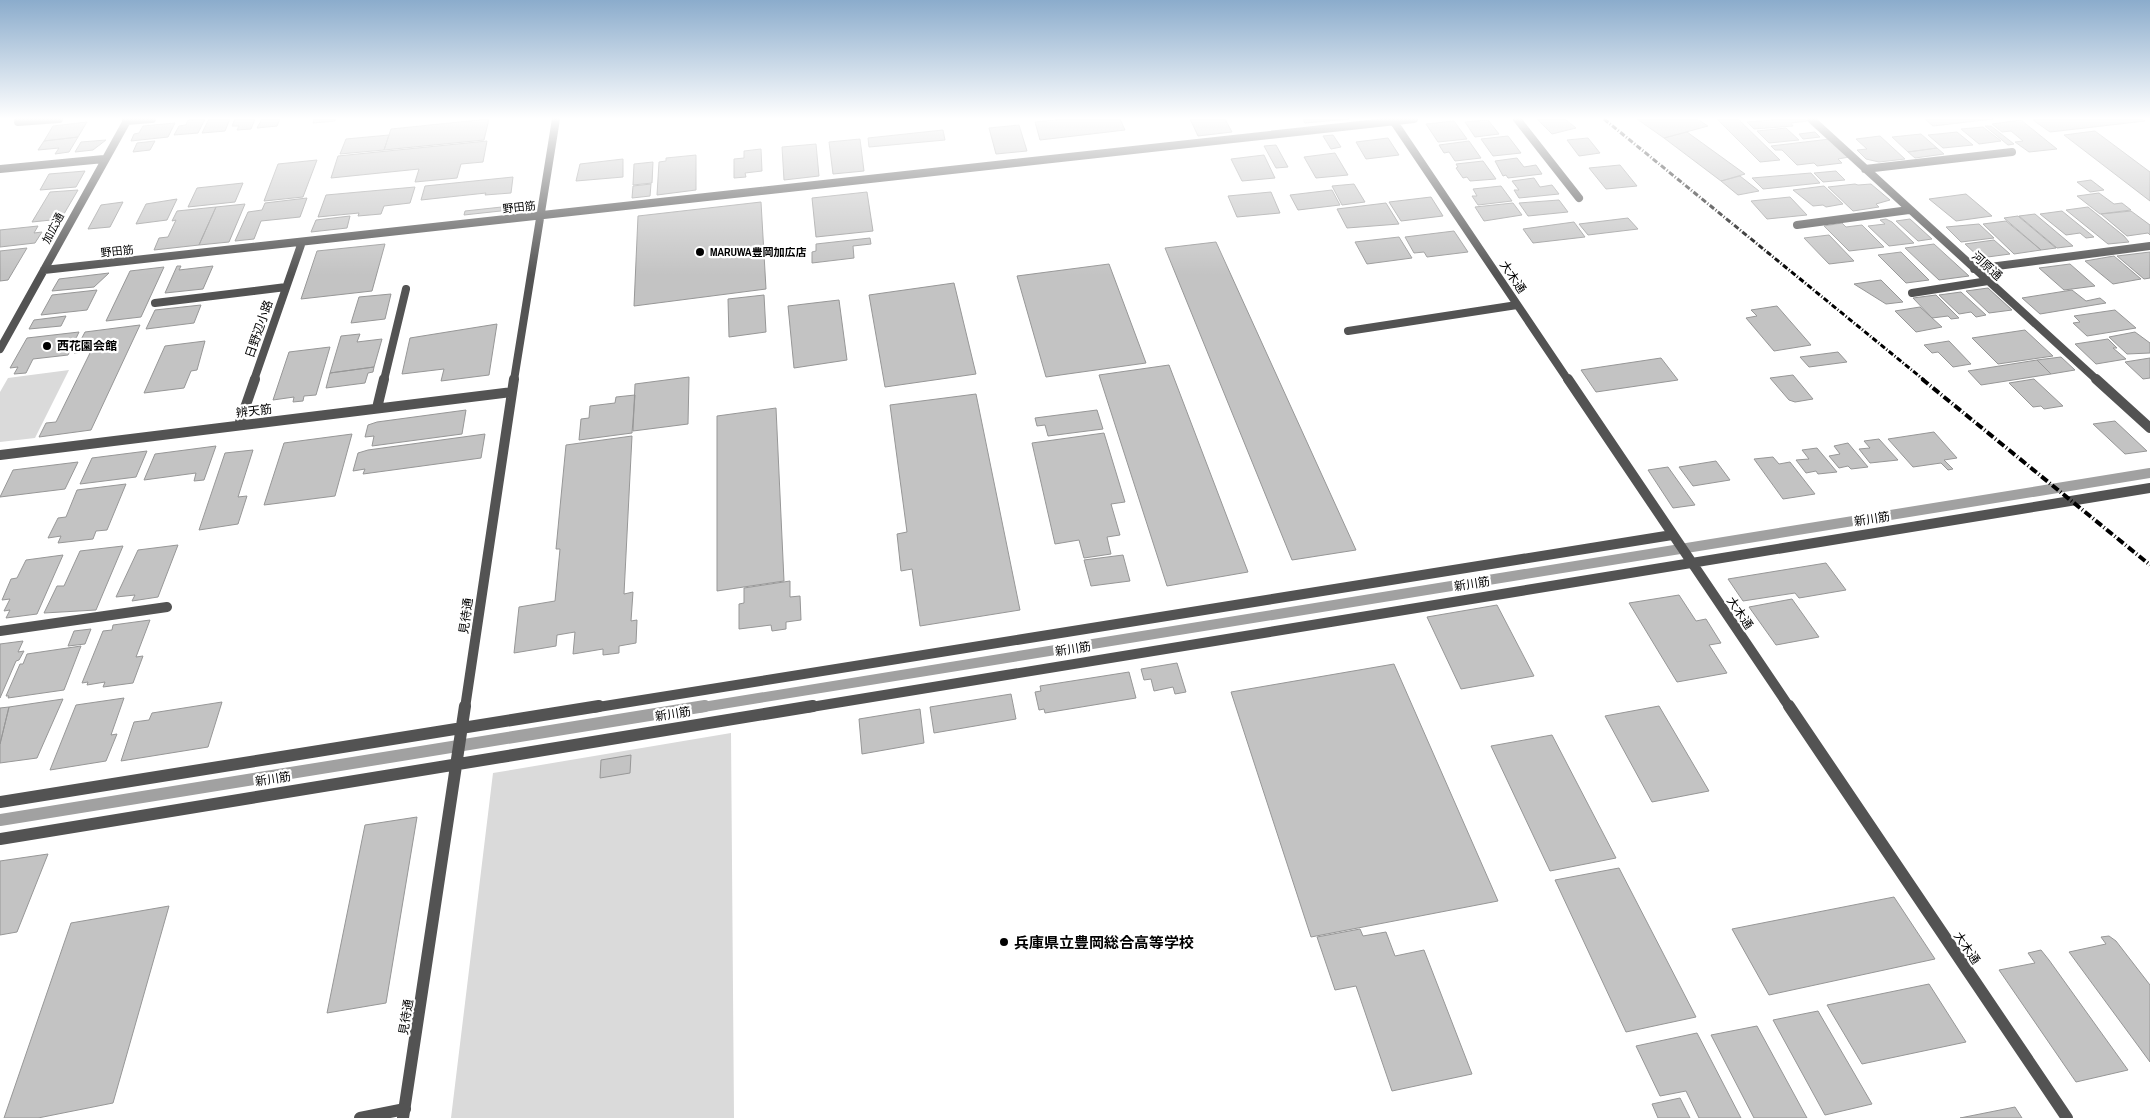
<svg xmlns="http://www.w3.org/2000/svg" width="2150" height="1118" font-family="'Archivo Narrow','Noto Sans JP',sans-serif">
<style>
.green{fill:#dadada}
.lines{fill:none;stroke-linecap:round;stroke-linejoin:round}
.stream-far1{stroke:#a1a1a1;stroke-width:10}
.stream{stroke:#a1a1a1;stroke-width:12}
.building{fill:#c3c3c3;stroke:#979797}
.minor-far2{stroke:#535353;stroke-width:8}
.minor-far1{stroke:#535353;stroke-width:10}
.minor{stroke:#535353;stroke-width:12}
.tertiary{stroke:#535353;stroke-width:12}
.rail-far1{stroke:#000;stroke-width:3;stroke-dasharray:5.5 2 1 2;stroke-linecap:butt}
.rail{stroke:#000;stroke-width:4;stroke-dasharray:8 2.5 1 2.5;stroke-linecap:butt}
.poi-dot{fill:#000;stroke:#fff;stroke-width:2}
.labels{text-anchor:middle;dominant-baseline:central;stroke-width:4.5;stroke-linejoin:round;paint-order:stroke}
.far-street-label{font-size:11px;fill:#000;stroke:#fff}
.far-poi-label{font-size:11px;font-weight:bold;fill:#000;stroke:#fff;text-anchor:start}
.street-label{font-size:12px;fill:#000;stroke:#fff}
.poi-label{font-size:12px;font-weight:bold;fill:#000;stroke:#fff;text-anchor:start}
.near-poi-label{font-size:15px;font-weight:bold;fill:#000;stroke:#fff;text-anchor:start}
</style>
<rect width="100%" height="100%" fill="#fff"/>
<!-- green -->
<path class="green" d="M69,370l-34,68 -35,4v-50l8,-14z
M731,733l3,385h-283l42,-345z"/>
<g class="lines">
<!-- stream-far1 -->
<path class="stream-far1" d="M697,708l1453,-235"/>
<!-- stream -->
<path class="stream" d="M0,820l705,-114"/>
</g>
<!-- building -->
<path class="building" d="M205,119l-7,14 -24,2 5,-9 7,-1 2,-5z
M209,119h21l-5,12 -23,2z
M235,119h20l-4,10 -14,1 2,-4h-7z
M262,119h18l-3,7 -20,2z
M314,119h21v2l-22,2z
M489,119l-5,21 -100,10 7,-21z
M1064,119h56l5,11 -85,10 -5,-18z
M1190,119h35l7,13 -34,4z
M1303,119h46l-44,4z
M1537,119h28l11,9 -24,6z
M1637,119h60l11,7 -44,12z
M1717,119h21l42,41 -20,2z
M1783,119h22l2,2 -16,2 2,3 -39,3 -7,-7z
M1925,119h68l-60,7z
M2044,119h97l4,2 -95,11 -17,-12z
M1488,120l11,14 -24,3 -10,-15z
M2021,120l36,29 -28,3 -14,-10 8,-1 -12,-10 -9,1 -10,-8z
M1454,121l13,18 -29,3 -12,-18z
M87,122l-9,15 -34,4 9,-15z
M175,123l-7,14 -37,4 3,-7 5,-1 4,-7z
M1019,125l8,26 -31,3 -7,-26z
M1985,126h6l23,18 -6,1z
M1983,127l18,14 -22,3 -18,-15z
M1786,128l13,12 -30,3 -12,-12z
M943,130l2,10 -76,7 -1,-9z
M2095,131l55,41v29l-86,-66z
M1687,132l58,42 -24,7 -57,-43z
M1815,132l5,5 -17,2 -4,-5z
M1957,132l16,13 -30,3 -15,-13z
M1921,134l16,14 -29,4 -16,-15z
M389,135l-5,15 -44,4 6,-15z
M1333,135l8,12 -10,2 -8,-13z
M1508,136l13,17 -28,3 -12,-17z
M1880,136l25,23 -26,3 -13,-3 -9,-9 10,-1 -11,-10z
M78,137l-9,15 -14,2 4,-6 -21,2 6,-9z
M1388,138l11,17 -33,4 -10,-17z
M1588,138l12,15 -21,3 -12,-16z
M860,139l4,32 -31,3 -4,-32z
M1830,139l19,18 -11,2 4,4 -25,3 -3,-3 -17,2 -15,-15h-7l-4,-4z
M106,140l-13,10 -18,2 6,-10z
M155,141l-5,9 -17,2 4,-9z
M487,141l-4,21 -22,2 -4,14 -42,4 4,-13 -88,9 7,-22z
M1469,141l12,17 -26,3 -6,-9 -5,1 -5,-8z
M816,144l3,32 -35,4 -2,-33z
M1276,145l12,22 -12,1 -12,-22z
M1937,148l7,6 -29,4 -7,-6z
M761,149l1,22 -17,2 1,4 -12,1v-19l10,-1v-7z
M1335,153l13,22 -32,3 -12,-21z
M696,155v35l-39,5 2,-33 7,-1v-3z
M1264,155l11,23 -33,3 -11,-22z
M1517,158l7,9 12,-2 6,9 -34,4 -2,-3 -3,1 -8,-15z
M623,159v18l-47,4 4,-17z
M317,160l-14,37 -39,4 14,-37z
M1483,161l13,18 -26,2 -3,-4 -4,1 -7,-10 2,-1 -2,-3z
M653,162l-1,21 -19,2 1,-21z
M1620,165l17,21 -31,3 -17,-21z
M85,171l-9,16 -36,3 9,-16z
M1836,171l9,9 -22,2 -9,-9z
M1811,173l9,10 -57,6 -11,-11z
M1740,176l19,15 -21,4 -17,-14z
M513,177l-2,16 -26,2 1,-2 -65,7 4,-14z
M1534,178l6,9 12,-2 7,9 -40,4 -5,-8h5l-7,-9z
M2091,180l13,10 -14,2 -13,-10z
M243,183l-8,19 -47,5 9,-19z
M651,184l-1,12 -18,2 1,-12z
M1354,184l11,18 -23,3 -10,-19z
M1855,184l3,1 13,-1 19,16 -14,4 3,3 -26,4 -25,-24z
M1501,186l11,15 -34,4 -6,-9h5l-4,-7z
M1824,186l19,18 -17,3 -3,-2 -10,1 -20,-16z
M415,187l-5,16 -26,3 -3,8 -23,2 1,-3 -41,4 8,-22z
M78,190l-17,29 -29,3 18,-30z
M1332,190l8,15 -42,5 -8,-15z
M867,192l6,39 -57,6 -4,-39z
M1271,192l9,21 -43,4 -9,-21z
M2099,193l15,11 8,-1 9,7 -31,4 -23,-18z
M1966,194l26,22 -36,5 -27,-22z
M1431,197l12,19 -42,5 -12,-19z
M1790,197l17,18 -40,4 -16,-18z
M307,198l-7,19 -39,4 -7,18 -19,2 13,-29 14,-2 3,-7z
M177,199l-10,21 -31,4 10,-20z
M1559,200l9,12 -40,4 -9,-13z
M123,202l-13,25 -22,2 13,-24z
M761,202l5,87 -132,17 4,-90z
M1386,203l13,21 -52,4 -10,-19z
M1513,203l9,12 -38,6 -9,-14z
M245,204l-16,38 -30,3 17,-38z
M520,205l-1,4 -55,6 1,-4z
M216,207l-17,38 -45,5 5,-12 9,-1 8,-17 -4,1 5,-10z
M2088,207l36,29 5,6 -21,2 -42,-34z
M2062,211l32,26 -8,1 -6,-5 -14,2 -26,-21z
M2131,211l19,14v10l-2,-2 -21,3 -26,-22z
M2035,214l38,32 -16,2 -38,-32z
M350,216l-3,12 -36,4 5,-12z
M2018,216l38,32 -15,2 -37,-32z
M1628,218l10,11 -50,6 -9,-11z
M1886,219l6,3 22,21 -25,3 -21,-20 17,-2 -5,-4z
M1910,219l22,20 -14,2 -22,-20z
M2006,221l35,29 -27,4 -31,-30z
M1574,222l11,15 -52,6 -10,-14z
M1842,223l4,4 16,-2 22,22 -35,4 -25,-25z
M1979,224l15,14 -33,4 -15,-15z
M38,226l-4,7 8,-1 -7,11 -35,4v-17z
M1454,231l14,21 -41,5 -3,-5 -10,1 -9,-16z
M1829,235l25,26 -25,3 -25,-26z
M1399,237l13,21 -45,6 -12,-22z
M870,238l1,6 -18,2 1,12 -42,5v-11l4,-1v-7z
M1994,240l16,14 -30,4 -15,-14z
M1216,242l140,308 -64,10 -127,-312z
M385,244l-13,47 -71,8 16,-48z
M1934,244l35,32 -30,4 -34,-32z
M27,248l-19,32 -8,1v-30z
M1901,252l28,28 -23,3 -28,-28z
M2150,252v26l-6,1 -27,-23z
M2114,256l27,23 -28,5 -28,-23z
M1109,264l37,99 -100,14 -29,-101z
M2070,264l25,22 -31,4 -25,-22z
M177,266h4l-2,4 34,-4 -10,23 -38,4z
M164,267l-23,50 -35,4 24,-50z
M109,273l-15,14 -42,4 7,-12z
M1881,280l22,22 -17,2 -32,-20z
M954,283l22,91 -91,13 -16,-92z
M1988,288l24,22 -23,3 -23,-22z
M97,290l-10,20 -46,5 11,-20z
M2072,290l14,11 14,-3 6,5 -66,11 -18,-16z
M1961,292l25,23 -10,2 -5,-5 -12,2 -20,-19z
M391,294l-6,25 -34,4 8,-26z
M764,295l2,37 -37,5 -1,-38z
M1936,295l23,23 -8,1 -3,-3 -16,2 -19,-20z
M839,300l8,60 -53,8 -6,-62z
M201,305l-7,18 -48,6 9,-19z
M1777,306l34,39 -37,6 -28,-33 11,-2 -6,-6z
M1920,307l22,20 -26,5 -21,-21z
M2115,310l21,18 -49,8 -14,-13 7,-1 -6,-6z
M66,316l-5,10 -32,3 5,-9z
M497,324l-8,51 -48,6 3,-12 -42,5 8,-36z
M140,325l-49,105 -52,7 7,-14 10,-1 35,-71 -17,2 11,-21z
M2025,330l28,26 -55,8 -26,-26z
M79,332l-11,23 -35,4 -7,14 -12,1 4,-7 -8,1 17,-30z
M2135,332l15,11v10l-23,1 -18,-17z
M360,334l-3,8 25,-3 -8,28 -44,6 11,-37z
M2108,339l9,9h-4l13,11 -30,5 -21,-20z
M205,341l-8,29 -6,1 -7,17 -40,5 21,-47z
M1949,341l22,23 -18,3 -15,-15 -6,1 -8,-8z
M330,347l-14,48 -12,1 -1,5 -10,1 1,-5 -21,3 16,-48z
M1838,352l9,10 -38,5 -9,-10z
M2061,357l14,13 -24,4 -14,-14z
M1661,358l17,22 -82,12 -15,-22z
M2150,358v20l-7,1 -18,-17z
M2037,360l14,14 -70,11 -13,-14z
M1169,365l79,207 -81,14 -68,-211z
M374,367l-1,5 -5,1 -3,10 -39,5 4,-15z
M1793,375l20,24 -18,3 -6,-2 -19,-22z
M689,377l-1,47 -55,7 2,-47z
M2034,379l29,27 -19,3 -3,-3 -8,1 -24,-24z
M976,394l44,216 -100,16 -8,-57 -11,2 -4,-37 10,-2 -17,-127z
M635,395l-3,38 -53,7 2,-21 8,-1 1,-12 25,-3 1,-6z
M776,408l8,173 -67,10v-175z
M466,410l-4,24 -90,12 2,-10 -9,1 3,-12 9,-3z
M1097,410l6,19 -55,7 -3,-11 -8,1 -2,-8z
M2115,421l32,30 -22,3 -32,-30z
M1934,432l23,26 -13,2 9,9 -5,1 -7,-7 -28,4 -25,-28z
M1104,433l21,69 -14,2 9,31 -13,2 4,17 -27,4 -5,-18 -24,4 -23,-101z
M352,434l-17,62 -71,9 20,-62z
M485,434l-4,24 -118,16 2,-5 -12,2 5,-18 10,-3z
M632,436l-8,158 9,-2 -2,29 6,-1 -1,23 -17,3v7l-16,2v-6l-30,5 2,-22 -18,3 -1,11 -42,7 5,-46 36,-6 5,-52h-4l10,-104z
M1879,439l19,21 -28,3 -11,-14 11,-1 -6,-7z
M1848,443l20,24 -17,2 -3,-3 -9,2 -10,-12 11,-2 -6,-8z
M216,446l-12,34 -10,1 2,-8 -52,7 11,-26z
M1817,448l20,24 -19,2 -2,-3 -10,2 -10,-13 13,-1 -7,-9z
M253,450l-15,47 9,-1 -9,28 -39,6 26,-77z
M147,451l-11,26 -56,7 12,-26z
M1773,457l6,7 11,-2 25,32 -32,5 -29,-40z
M1716,461l14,19 -37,6 -14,-19z
M78,462l-13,27 -65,8 13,-27z
M1668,467l27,38 -22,3 -25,-38z
M126,484l-19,46 -11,1 -3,8 -35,4 3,-7 -13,2 10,-20 8,-1 11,-27z
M178,545l-20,52 -26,4 3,-6 -19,2 22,-47z
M123,546l-27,64 -52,3 13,-27h7l16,-35z
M63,555l-26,59 -31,4 4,-8 -6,1 6,-12 -8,1 9,-21 6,-1 9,-18z
M1123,555l7,26 -39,5 -7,-26z
M1826,563l20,27 -47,8 -4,-5 -52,8 -15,-22z
M790,581v16l10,-1 1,24 -15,2v7l-14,2 -1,-6 -32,4v-25l5,-1v-15z
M1679,595l17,26 10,-2 15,24 -12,2 18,28 -50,9 -48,-79z
M1792,599l27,38 -43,8 -27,-38z
M1497,605l37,71 -73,13 -34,-72z
M150,620l-14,37 7,-1 -10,27 -30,4 2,-5 -18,3 1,-3 -6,1 21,-52 9,-1 1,-5z
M91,629l-6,15 -17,2 6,-15z
M23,641l-5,11 6,-1 -5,9 -3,1 -16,37v-54z
M81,646l-17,44 -56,8 1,-2h-3l14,-32h3l4,-10z
M1177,663l9,29 -11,2 -2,-7 -19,4 -3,-12 -7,1 -3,-11z
M1394,664l104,237 -187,36 -80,-245z
M1129,672l7,26 -91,15 -1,-4 -5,1 -4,-18 6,-1 -1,-5z
M1011,694l5,25 -82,14 -4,-26z
M124,698l-13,37 6,-1 -11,27 -56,9 26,-65z
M63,699l-26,59 -37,5v-19l9,-37z
M222,702l-14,45 -87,14 13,-39 15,-2 3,-7z
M1659,706l50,85 -57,11 -47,-86z
M9,707l-9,37v-36z
M920,709l4,34 -62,11 -3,-35z
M1552,735l64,123 -66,13 -59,-125z
M631,755l-1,18 -30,5 1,-18z
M417,817l-31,186 -59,10 38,-188z
M48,854l-31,78 -17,3v-74z
M1619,868l77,149 -70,15 -71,-152z
M1894,897l41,62 -166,36 -37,-66z
M169,906l-56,197 -75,15h-34l67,-195z
M1360,929l3,7 23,-4 9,24 29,-6 48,124 -80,17 -36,-105 -21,4 -18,-53z
M2109,936l7,5 34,44v77l-81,-110 37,-8 -5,-7z
M2041,950l8,10 79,110 -52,12 -77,-112 36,-7 -7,-10z
M1929,984l37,58 -104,22 -35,-59z
M1818,1011l54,93 -47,11 -52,-95z
M1757,1026l50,92h-53l-43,-83z
M1697,1033l44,85h-42l-13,-27 -26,5 -24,-50z
M1680,1098l10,20h-32l-6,-14z
M2015,1107l7,11h-62z"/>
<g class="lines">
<!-- minor-far2 -->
<path class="minor-far2" d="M1392,119l176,261
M1517,119l62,79
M1811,119l286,261
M126,121l26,-2
M18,122l41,-3
M0,169l104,-10
M1865,169l147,-17
M1797,225l112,-15
M1974,269l176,-23
M44,270l1370,-151
M1912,293l76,-12
M155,303l131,-16
M1348,331l169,-26
M0,349l128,-230
M254,380l48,-138
M384,380l22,-91
M514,380l42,-261"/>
<!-- minor-far1 -->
<path class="minor-far1" d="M1568,379l222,329
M2096,379l54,49
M377,408l7,-29
M239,425l16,-46
M0,455l512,-63
M0,631l167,-24
M465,708l49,-329
M592,708l1080,-173
M805,708l1345,-220"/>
<!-- minor -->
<path class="minor" d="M1789,706l278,412
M0,802l599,-96
M0,839l813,-133
M403,1118l62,-412"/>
<!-- tertiary -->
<path class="tertiary" d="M360,1118l45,-9"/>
<!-- rail-far1 -->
<path class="rail-far1" d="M1604,119l320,261"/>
<!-- rail -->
<path class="rail" d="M1922,379l228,186"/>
</g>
<!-- sky -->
<linearGradient id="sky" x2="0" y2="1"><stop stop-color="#8baccc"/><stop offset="0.43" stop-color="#fff"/><stop offset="1" stop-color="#fff" stop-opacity="0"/></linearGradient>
<rect width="2150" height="275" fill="url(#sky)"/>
<!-- markers -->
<g class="poi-dot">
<circle cx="700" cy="252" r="5"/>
<circle cx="47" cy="346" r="5"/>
<circle cx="1004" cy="942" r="5"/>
</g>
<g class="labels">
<!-- far-street labels -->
<g class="far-street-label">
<text transform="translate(519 207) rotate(-6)">野田筋</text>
<text transform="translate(53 228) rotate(-62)">加広通</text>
<text transform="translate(117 251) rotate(-6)">野田筋</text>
</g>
<!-- far-poi labels -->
<g class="far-poi-label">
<text x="710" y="252">MARUWA豊岡加広店</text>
</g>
<!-- street labels -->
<g class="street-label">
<text transform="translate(1987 266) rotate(42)">河原通</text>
<text transform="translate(1513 277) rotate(56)">大木通</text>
<text transform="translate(259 329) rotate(-71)">日野辺小路</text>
<text transform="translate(254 411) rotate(-7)">辨天筋</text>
<text transform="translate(1872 519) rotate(-9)">新川筋</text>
<text transform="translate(1472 584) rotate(-9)">新川筋</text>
<text transform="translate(1740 613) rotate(56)">大木通</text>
<text transform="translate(466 616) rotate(-82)">見待通</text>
<text transform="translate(1073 649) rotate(-9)">新川筋</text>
<text transform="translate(673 714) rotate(-9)">新川筋</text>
<text transform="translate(273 779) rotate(-9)">新川筋</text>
<text transform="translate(1967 948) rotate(56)">大木通</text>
<text transform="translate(406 1017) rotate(-81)">見待通</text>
</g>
<!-- poi labels -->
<g class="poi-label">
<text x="57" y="346">西花園会館</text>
</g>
<!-- near-poi labels -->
<g class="near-poi-label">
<text x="1014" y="942">兵庫県立豊岡総合高等学校</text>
</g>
</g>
</svg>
